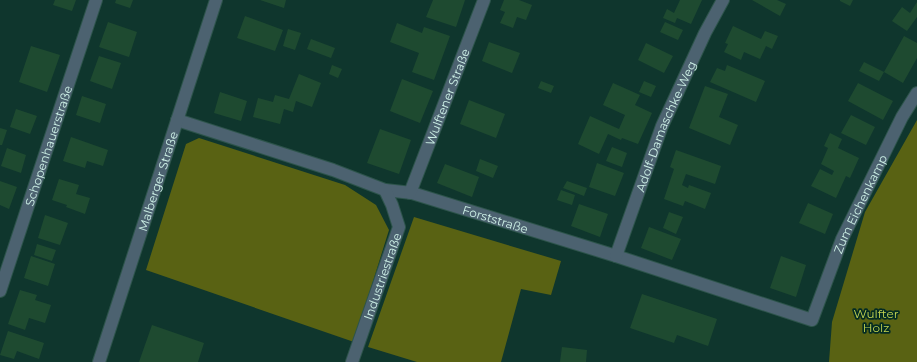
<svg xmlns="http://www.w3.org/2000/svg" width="917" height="362" font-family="Montserrat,sans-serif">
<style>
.forest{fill:#596213}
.building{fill:#1e4a30}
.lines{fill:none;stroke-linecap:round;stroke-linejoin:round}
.minor-casing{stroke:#2d544b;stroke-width:14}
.minor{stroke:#4c6270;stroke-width:12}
.labels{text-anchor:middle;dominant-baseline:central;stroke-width:3.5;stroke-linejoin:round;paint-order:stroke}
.street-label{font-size:12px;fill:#cdf0e6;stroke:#032b23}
.park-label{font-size:12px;fill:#c4d450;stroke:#032b23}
</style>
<rect width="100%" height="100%" fill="#0f362d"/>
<!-- forest -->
<path class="forest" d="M917,120v242h-88l3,-40 33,-110z
M199,138l146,47 31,20 13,25 -35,112 -208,-72 40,-126z
M414,217l147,44 -10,34 -30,-6 -20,73h-84l-49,-15z"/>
<!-- building -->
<path class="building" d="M55,0h21l-4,11 -19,-6z
M116,0h17l-3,8 -15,-5z
M260,0h26l-2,8z
M433,0h32l-9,27 -30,-10z
M504,0h15l13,5 -6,15 -9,-3 -4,11 -13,-5 5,-11 -5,-2z
M680,0h22l-11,24 -14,-6 -2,5 -12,-5 4,-9 7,4z
M752,0h25l9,4 -6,12z
M840,0h13l-3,6 -10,-5z
M917,2v15l-10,14 -15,-10 10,-14 8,6z
M245,16l38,14 -8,21 -38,-13z
M108,22l29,10 -8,25 -30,-10z
M665,22l18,8 -5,10 -18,-8z
M397,23l25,10 2,-6 26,9 -16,44 -22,-8 7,-19 -29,-11z
M733,26l28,13 4,-8 13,5 -6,13 -6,-3 -6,13 -16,-7 -3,8 -17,-8 4,-8 -3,-1z
M288,29l13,4 -6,17 -12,-4z
M904,36l13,7v15l-14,25 -19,-11z
M311,39l24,9 -4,10 -24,-9z
M489,42l31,11 -8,20 -30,-12z
M646,43l27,13 -9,17 -26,-13z
M31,46l29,9 -13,37 -28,-10z
M99,56l22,7 -9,26 -22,-8z
M864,62l20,10 -5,9 -20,-10z
M332,65l10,4 -4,9 -9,-4z
M727,65l38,16 -9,21 -46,-20 7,-14 8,3z
M299,74l22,9 -9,24 -16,-6 -3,11 -9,-3 -4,15 -27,-7 5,-19 15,4 2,-7 14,4z
M402,79l31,12 -13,32 -30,-12z
M541,81l13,5 -3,7 -13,-5z
M644,81l12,5 -5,11 -12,-5z
M613,83l27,12 -5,10 17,8 -14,31 -16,-6 -1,2 -13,-6 -9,20 -21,-10 12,-28 29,13 6,-14 -22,-10z
M858,83l35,18 -10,19 -35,-19z
M705,86l23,8 -9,23 19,8 -8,20 -41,-17z
M220,92l27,9 -6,20 -27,-8z
M82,96l24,8 -6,19 -24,-8z
M469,100l36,14 -9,24 -36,-14z
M16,109l21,7 -7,18 -20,-7z
M851,115l24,12 -9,18 -25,-12z
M0,128l7,2 -5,15h-2z
M380,129l31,11 -12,34 -32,-11z
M830,133l12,6 -4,9 21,10 -9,20 -4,-2 -10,22 -25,-12 9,-17 12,6 2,-4 -13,-7 7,-16 -4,-2z
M71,137l37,13 -5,16 -16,-5 -2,7 -22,-7z
M612,147l15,6 -5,14 -16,-6z
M7,148l19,7 -5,18 -20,-7z
M676,150l45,16 -6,18 -29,-10 -4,11 6,3 1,-3 22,8 -6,16 -20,-8 -2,5 -19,-7 10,-30 -4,-2z
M480,159l18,7 -5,12 -17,-7z
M597,163l27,10 -9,23 -26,-9z
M445,164l34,13 -7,20 -35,-14z
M59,179l20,6 -3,9 14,4 -5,16 -19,-7 1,-2 -15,-5z
M0,181l17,6 -8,22 -9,-4z
M567,181l20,7 -3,8 -21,-8z
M561,190l14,5 -3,10 -15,-5z
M808,203l25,11 -8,20 -26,-11z
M579,204l29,10 -8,23 -29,-11z
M669,212l14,5 -7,17 -13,-6z
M45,215l23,8 -8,22 -22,-7z
M649,227l32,12 -9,21 -31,-12z
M37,244l19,6 -4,11 -18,-6z
M31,256l24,8 -7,22 -24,-8z
M781,256l25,9 -10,32 -26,-9z
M20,290l17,5 -2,5 16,5 -6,18 -16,-5 -4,12 -17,-6z
M642,294l75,25 -9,27 -31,-11 -3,8 -44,-15z
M152,325l52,18 -6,19h-59z
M8,331l36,12 -5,16 -22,-8 -3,8 -14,-4z
M562,347l25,3 -1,12h-26z"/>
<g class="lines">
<!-- minor casing -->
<g class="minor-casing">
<g id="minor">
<path id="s1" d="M177,120l156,50 52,20 27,3 204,63 196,64 30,-81 60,-122 15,-24"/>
<path id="s2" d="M410,193l74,-193"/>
<path id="s3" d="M616,256l46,-130 43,-93 18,-33"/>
<path id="s4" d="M0,291l96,-291"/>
<path id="s5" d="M99,362l117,-362"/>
<path id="s6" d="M352,362l47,-135 -7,-22 -7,-15"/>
</g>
</g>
<!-- minor -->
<use href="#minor" class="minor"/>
</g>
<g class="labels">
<!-- street labels -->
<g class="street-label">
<text stroke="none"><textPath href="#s2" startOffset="103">Wulftener Straße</textPath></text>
<text stroke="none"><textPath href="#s3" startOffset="139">Adolf-Damaschke-Weg</textPath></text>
<text stroke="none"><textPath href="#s4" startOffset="153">Schopenhauerstraße</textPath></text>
<text stroke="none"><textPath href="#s5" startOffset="190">Malberger Straße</textPath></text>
<text stroke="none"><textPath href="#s1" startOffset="792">Zum Eichenkamp</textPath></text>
<text stroke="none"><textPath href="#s1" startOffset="334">Forststraße</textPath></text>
<text stroke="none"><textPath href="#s6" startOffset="91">Industriestraße</textPath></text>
</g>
<!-- park labels -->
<g class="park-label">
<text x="876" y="313">Wulfter<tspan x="876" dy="14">Holz</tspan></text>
</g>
</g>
</svg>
